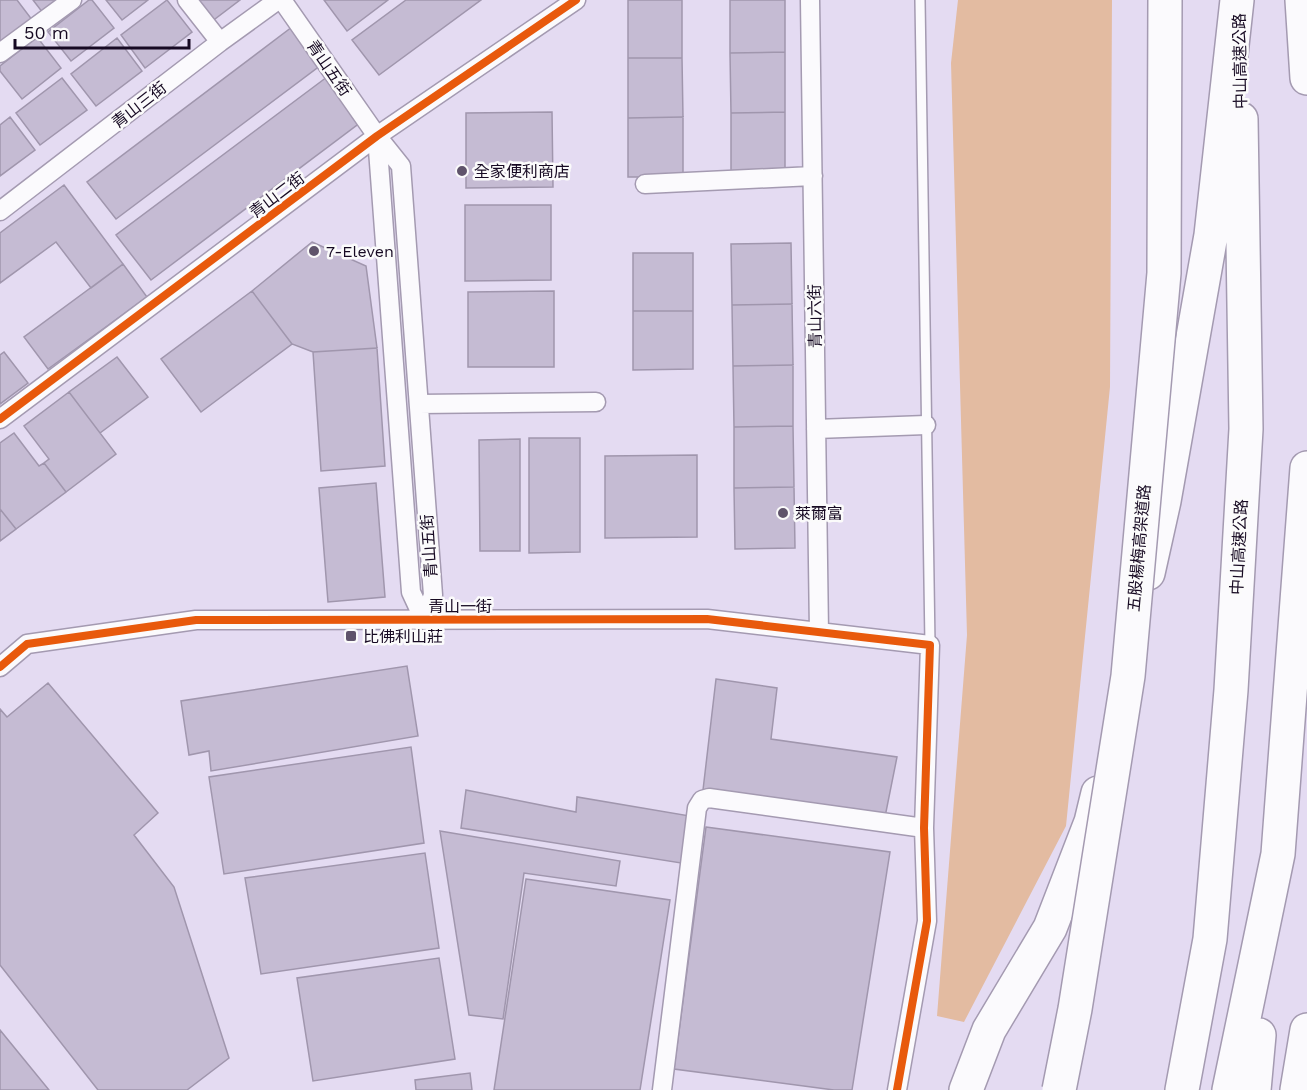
<svg xmlns="http://www.w3.org/2000/svg" width="1307" height="1090" font-family="'Work Sans','Noto Sans TC',sans-serif">
<style>
.green{fill:#e3bba1}
.building{fill:#c5bbd3;stroke:#a096ad;stroke-width:1.5}
.lines{fill:none;stroke-linecap:round;stroke-linejoin:round}
.service-casing{stroke:#a49ab1;stroke-width:12}
.minor-casing{stroke:#a49ab1;stroke-width:21}
.motorway-casing{stroke:#a49ab1;stroke-width:36}
.service{stroke:#fbfafd;stroke-width:9}
.minor{stroke:#fbfafd;stroke-width:18}
.motorway{stroke:#fbfafd;stroke-width:33}
.motorway-bridge-casing{stroke:#a49ab1;stroke-width:36;stroke-linecap:butt}
.motorway-bridge{stroke:#fbfafd;stroke-width:33}
.cycleway-casing{stroke:#fbfbfb;stroke-width:11}
.cycleway{stroke:#e8590c;stroke-width:8}
.poi-dot{fill:#5f536b;stroke:#fbfbfb;stroke-width:2}
.labels{text-anchor:middle;dominant-baseline:central;stroke-width:5;stroke-linejoin:round;paint-order:stroke}
.street-label{font-size:16px;fill:#170a23;stroke:#fbfbfb}
.poi-label{font-size:16px;fill:#170a23;stroke:#fbfbfb;text-anchor:start}
</style>
<rect width="100%" height="100%" fill="#e4dbf2"/>
<!-- green -->
<path class="green" d="M958,0h154l-2,387 -44,439 -102,196 -27,-6 30,-381 -16,-572z"/>
<!-- building -->
<path class="building" d="M0,0h17l16,21 -33,25z
M33,0h27l-17,13z
M89,0h3l22,28 -43,33 -23,-29z
M106,0h42l-26,20z
M167,0l25,32 -47,36 -24,-33z
M194,0h46l-29,22z
M324,0h64l-41,31z
M406,0h75l-102,75 -27,-35z
M628,0h54v58h-54z
M730,0h55v52l-55,1z
M292,27l29,38 -205,154 -29,-37z
M37,37l24,31 -39,31 -22,-28v-5z
M117,38l25,33 -46,35 -25,-32z
M785,52v60l-54,1 -1,-60z
M628,58h54l1,59 -55,1z
M327,77l34,45 -210,158 -35,-45z
M62,78l25,32 -47,35 -24,-32z
M552,112l1,75 -87,1v-75z
M785,112v60h-54v-59z
M10,117l25,33 -35,26v-51z
M683,117v60h-55v-59z
M64,185l59,79 -32,24 -35,-46 -56,41v-50z
M465,205h86v75l-86,1z
M312,242l54,24 11,82 -64,4 -21,-8 -40,-53z
M791,243l1,61 -60,1 -1,-61z
M633,253h60v58h-60z
M123,264l24,33 -99,72 -24,-32z
M252,291l40,53 -91,68 -40,-53z
M554,291v76h-86v-75z
M792,304l1,61 -60,1 -1,-61z
M633,311h60v58l-60,1z
M377,348l8,118 -64,5 -8,-119z
M4,352l24,31 -28,21v-49z
M117,357l31,40 -48,36 -31,-41z
M793,365v61l-59,1 -1,-61z
M69,392l47,62 -50,38 -22,-29 5,-4 -25,-33z
M793,426l1,61 -60,1v-61z
M14,433l25,33 5,-3 22,29 -50,37 -16,-20v-66z
M529,438h51v114l-51,1z
M520,439v112h-40l-1,-111z
M697,455v82l-92,1v-82z
M376,483l9,114 -57,5 -9,-114z
M794,487l1,61 -60,1 -1,-61z
M0,509l16,20 -16,12z
M407,666l11,70 -207,35 -2,-20 -20,4 -8,-54z
M716,679l61,9 -6,51 126,18 -12,60 -182,-27z
M48,683l110,130 -24,22 40,52 55,171 -42,32h-89l-98,-125v-256l7,8z
M411,747l13,96 -200,31 -15,-97z
M466,790l110,22 1,-15 113,19 -9,47 -220,-35z
M706,827l184,25 -38,238h-18l-160,-21z
M440,831l180,30 -4,25 -92,-13 -21,146 -34,-4z
M425,853l14,95 -178,26 -16,-96z
M526,879l144,21 -30,190h-146z
M439,958l16,101 -142,22 -16,-103z
M0,1030l49,60h-49z
M470,1073l2,17h-56l-1,-10z"/>
<g class="lines">
<!-- service casing -->
<g class="service-casing">
<path id="service" d="M920,0l10,645"/>
</g>
<!-- minor casing -->
<g class="minor-casing">
<path id="minor" d="M187,0l33,42
M282,0l95,136 24,30 32,429 -9,25
M810,0l9,632
M0,53l72,-53
M377,136l34,456 13,28
M645,184l168,-8
M0,211l220,-169 58,-42
M419,404l177,-2
M0,419l377,-283 199,-136
M816,429l110,-4
M0,667l27,-23 169,-24 511,-1 223,26 -6,183 3,93 -30,169
M662,1090l35,-282 5,-8 7,-2 215,30"/>
</g>
<!-- motorway casing -->
<g class="motorway-casing">
<path id="motorway" d="M1302,0l5,78
M1148,573l16,-72 47,-266 26,-235
M966,1090l23,-60 61,-102 41,-106 7,-29
M1182,1090l28,-151 21,-249 15,-261 -5,-310
M1229,1090l49,-236 29,-386
M1254,1090l5,-55
M1297,1090l10,-60"/>
</g>
<!-- service -->
<use href="#service" class="service"/>
<!-- minor -->
<use href="#minor" class="minor"/>
<!-- motorway -->
<use href="#motorway" class="motorway"/>
<!-- motorway-bridge casing -->
<g class="motorway-bridge-casing">
<path id="motorway-bridge" d="M1059,1090l16,-81 53,-333 36,-403 1,-273"/>
</g>
<!-- motorway-bridge -->
<use href="#motorway-bridge" class="motorway-bridge"/>
<!-- cycleway casing -->
<g class="cycleway-casing">
<path id="cycleway" d="M0,419l377,-283 199,-136
M0,667l27,-23 169,-24 511,-1 223,26 -6,183 3,93 -30,169"/>
</g>
<!-- cycleway -->
<use href="#cycleway" class="cycleway"/>
</g>
<!-- markers -->
<g class="poi-dot">
<circle cx="462" cy="171" r="6"/>
<circle cx="314" cy="251" r="6"/>
<circle cx="783" cy="513" r="6"/>
<rect x="345" y="630" width="12" height="12" rx="3"/>
</g>
<g class="labels">
<!-- street labels -->
<g class="street-label">
<text transform="translate(1240 61) rotate(-91)">中山高速公路</text>
<text transform="translate(329 68) rotate(55)">青山五街</text>
<text transform="translate(139 105) rotate(-38)">青山三街</text>
<text transform="translate(277 195) rotate(-37)">青山二街</text>
<text transform="translate(815 316) rotate(-91)">青山六街</text>
<text transform="translate(429 546) rotate(-94)">青山五街</text>
<text transform="translate(1239 547) rotate(-87)">中山高速公路</text>
<text transform="translate(1139 548) rotate(-85)">五股楊梅高架道路</text>
<text x="460" y="606">青山一街</text>
</g>
<!-- poi labels -->
<g class="poi-label">
<text x="474" y="171">全家便利商店</text>
<text x="326" y="251">7-Eleven</text>
<text x="795" y="513">萊爾富</text>
<text x="363" y="636">比佛利山莊</text>
</g>
</g>
<!-- scale -->
<path d="M15 39v9h174v-9" fill="none" stroke="#170a23" stroke-width="3"/>
<text x="24" y="39" font-size="18" fill="#170a23" stroke="#fbfbfb" stroke-width="4.5" paint-order="stroke">50 m</text>
</svg>
